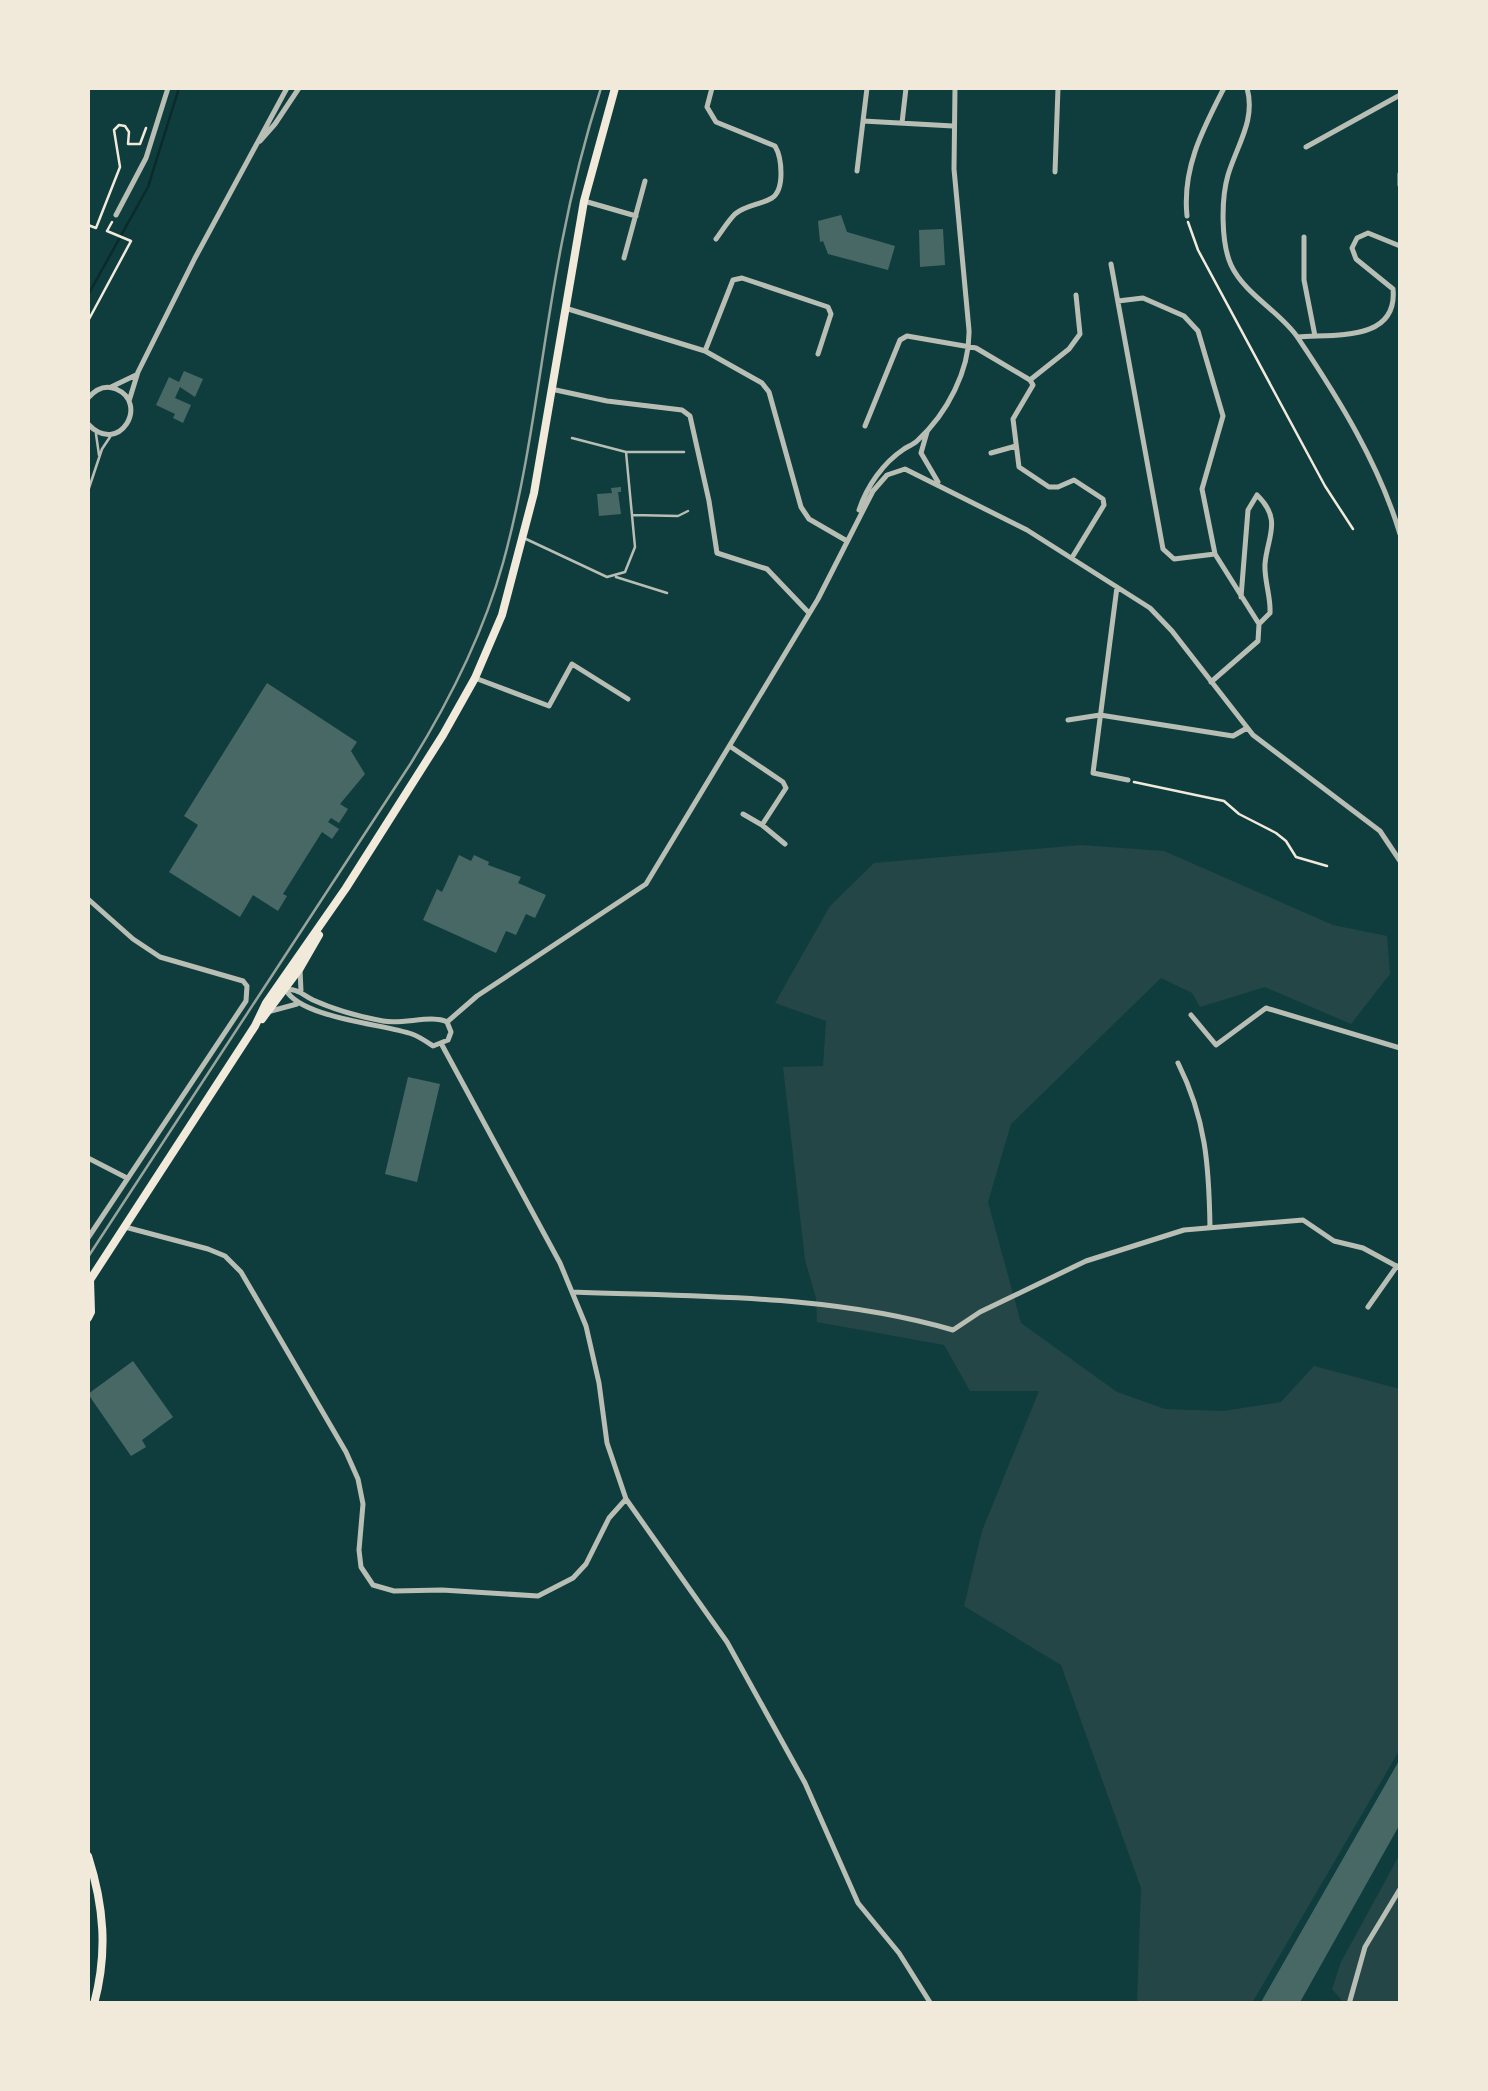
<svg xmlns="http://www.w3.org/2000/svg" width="1488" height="2091" font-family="Quicksand,sans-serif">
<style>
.green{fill:#244646}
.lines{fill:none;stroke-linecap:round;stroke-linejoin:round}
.stream{stroke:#0a2a2b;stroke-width:2.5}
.building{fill:#486865}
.path{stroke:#f1e9da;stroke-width:2.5}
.service{stroke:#b8beb3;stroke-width:2.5}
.minor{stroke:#b8beb3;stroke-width:5}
.secondary{stroke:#f1e9da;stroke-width:8}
.rail{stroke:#97a49c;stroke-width:2.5}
</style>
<rect width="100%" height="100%" fill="#0f3d3e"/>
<!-- green -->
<path class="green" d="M1081,845l83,6 169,74 54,11 3,38 -39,50 -86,-37 -65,20 -8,-14 -31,-15 -150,146 -23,78 33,121 96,69 48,17 58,2 58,-9 33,-36 86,23v360l-148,254h-115l4,-115 -80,-223 -97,-59 18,-75 57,-140h-69l-26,-46 -127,-23 -1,-24 -11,-38 -22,-193 40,-1 3,-45 -51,-18 55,-97 44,-43z
M1400,1854v149h-56l-12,-14 9,-27z"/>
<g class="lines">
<!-- stream -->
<path class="stream" d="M88,295l60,-108 31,-99"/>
</g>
<!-- building -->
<path class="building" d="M841,215l6,17 48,14 -7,24 -60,-16 -5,-13 -3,1 -2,-21z
M943,229l2,36 -25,2 -1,-37z
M184,371l19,8 -8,18 -15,-10 -5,11 16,7 -8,18 -10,-5 2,-4 -19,-9 13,-28 10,5z
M621,487v5h-3l3,22 -22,2 -2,-22 15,-1 -1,-5z
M267,683l90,59 -6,9 14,23 -25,30 8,5 -9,14 -8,-5 -3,4 11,7 -7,10 -10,-7 -39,62 4,2 -9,15 -25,-16 -13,22 -71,-45 29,-47 -14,-9z
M459,855l12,6 3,-6 15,7 -1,3 33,12 -3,6 28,12 -11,23 -9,-4 -10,21 -10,-4 -10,22 -73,-33 14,-31 5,3z
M408,1077l32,7 -23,98 -32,-8z
M133,1361l40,56 -31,23 4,7 -15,9 -43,-62z
M1400,1759v65l-101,180h-39z"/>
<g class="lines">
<!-- path -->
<path class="path" d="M1188,222l10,28 127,236 28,43
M88,225l8,3 24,-61 -6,-37 5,-5 6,1 4,6 -1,12h12l6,-16
M88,321l43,-80 -24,-10 5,-9
M1134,782l90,19 15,13 37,19 10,8 10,16 31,9"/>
<!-- service -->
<path class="service" d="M96,434l3,21
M626,452h58
M88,491l14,-42 8,-12
M633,515l45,1 10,-5
M526,539l81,38 18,-5 10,-25 -9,-95 -54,-14
M616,577l51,16"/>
<!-- minor -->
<path class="minor" d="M712,88l-5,19 9,15 59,24c7,12 10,43 -3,52 -12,7 -26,7 -37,16 -7,7 -13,17 -19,25
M1247,88c9,32 -10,57 -19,87 -7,24 -7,68 3,90 14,30 50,47 67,73 41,61 81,126 102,196
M863,121l4,-33
M902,123l4,-35
M260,141l15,-17 24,-36
M1306,147l94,-52
M857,171l6,-50 90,5
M1055,172l3,-84
M1400,174v11
M584,201l52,15
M116,215l30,-57 22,-70
M1187,216c-5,-48 16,-87 37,-128
M1304,237v43l11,56
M624,258l21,-77
M1111,264l52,285 11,10 41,-5
M1118,301l25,-3 41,18 14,15 25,85 -21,73 13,65 44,70 -1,17 -47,41
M565,308l140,43 57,32 7,9 32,115 8,12 38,22
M1298,337c36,-3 100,5 95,-48l-37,-30 -4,-11 5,-10 11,-5 32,13
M705,351l28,-71 9,-2 86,29 3,7 -13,40
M1030,380l39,-31 11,-15 -4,-39
M111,387l25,-12
M551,389l56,12 75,9 8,6 19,85 8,52 50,16 42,44
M88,398c7,-8 16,-14 28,-9 34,14 3,68 -28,35
M129,401l9,-29 57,-114 92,-170
M865,426l35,-86 7,-4 69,12 54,32 3,5 -20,34 6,48 30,20h9l16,-7 29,19 1,6 -31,51
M927,432l-6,21 17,29
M991,453l25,-7
M859,510c8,-24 24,-47 45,-61 5,-3 10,-5 13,-8 30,-27 53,-71 52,-111l-15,-161 1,-81
M1117,587l-24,186 35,7
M1241,597l7,-87 9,-15c26,25 10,42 8,69 -1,17 6,32 5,49l-11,11
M475,678l74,28 23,-42 56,35
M1068,720l32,-5 133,21 14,-8
M731,747l52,35 3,6 -24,37 -19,-11
M762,825l23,19
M88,899l45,40 27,18 83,24 4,5 -1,15 -158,237
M300,969l1,22
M283,990c15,-2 18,4 30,10 20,9 48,17 70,21 20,4 49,-7 64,1
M286,990c15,28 97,34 126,44 8,3 15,8 21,12l15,-6 3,-8 -4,-10
M271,1011l26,-7
M1191,1015l25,30 50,-37 134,40
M447,1022l30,-26 169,-112 172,-285 55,-108 14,-16 18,-6 122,61 123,78 22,23 81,104 127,96 20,30
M442,1045l118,218 26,63 13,57 8,60 19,56 101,143 78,141 53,120 41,50 32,51
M1178,1063c28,56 31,103 32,164
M88,1158l37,19
M125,1227l83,22 17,7 16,16 105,180 12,27 5,25 -4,46 2,17 12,18 21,6 48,-1 96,6 35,-18 13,-14 23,-46 17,-19
M572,1292c127,5 258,2 381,38l27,-18 106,-51 98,-31 119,-10 31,21 29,7 37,20
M1368,1307l29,-41
M1349,2004l16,-57 35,-58"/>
<!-- secondary -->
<path class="secondary" d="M262,1019l38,-51 19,-33
M88,1283l167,-257 11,-23 80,-115 97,-153 32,-57 27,-63 32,-122 50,-292 31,-113
M88,1318l3,-6 -1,-33
M88,1856c16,50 20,96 6,148"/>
<!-- rail -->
<path class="rail" d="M88,1257l323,-494c39,-63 72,-128 92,-200 29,-105 38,-214 59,-321 10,-52 23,-104 39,-154"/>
</g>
<!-- border -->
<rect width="1488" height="2091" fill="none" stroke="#f1e9da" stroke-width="180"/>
</svg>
